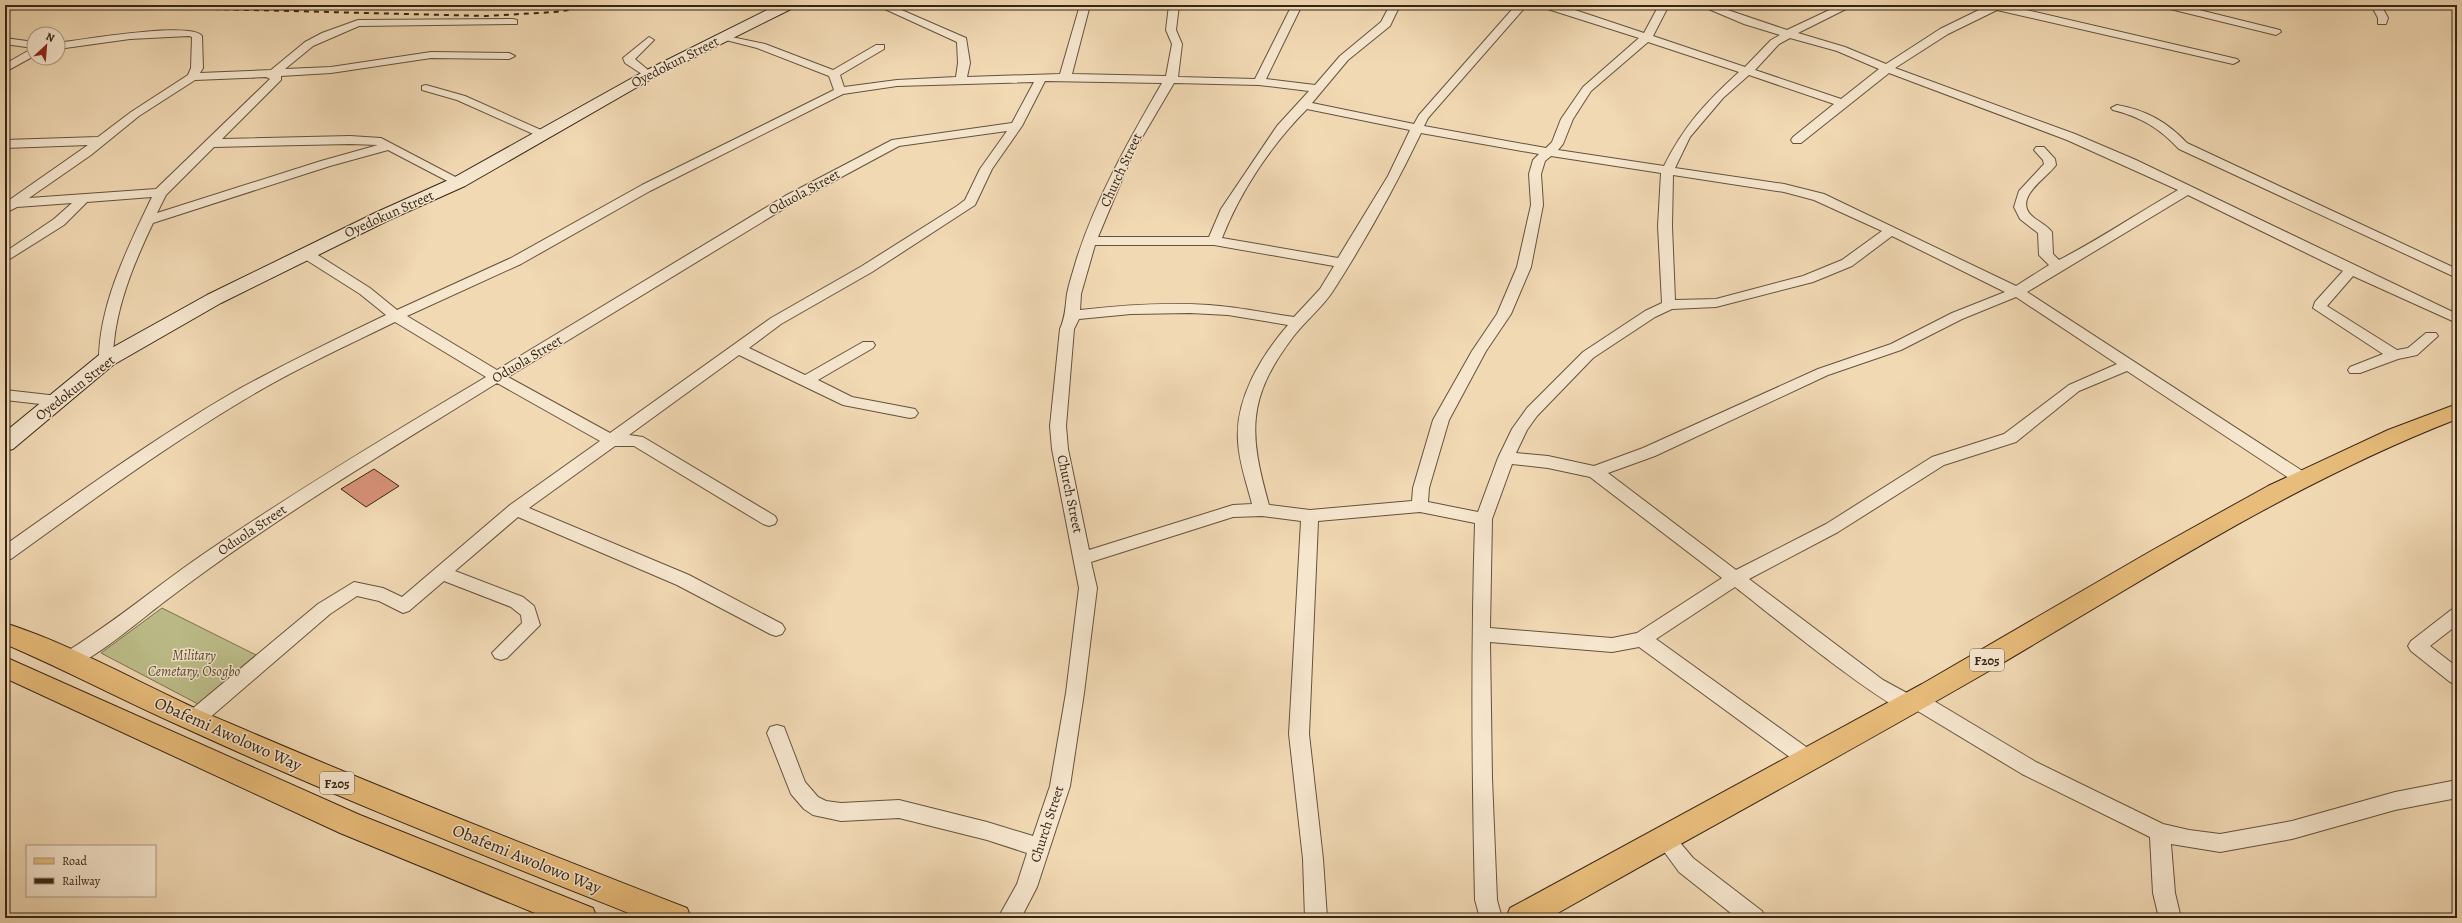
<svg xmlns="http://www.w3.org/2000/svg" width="2462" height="923" font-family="Alegreya,serif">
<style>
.green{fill:#bdbe8a;stroke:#7a7250}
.building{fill:#d89178;stroke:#362515}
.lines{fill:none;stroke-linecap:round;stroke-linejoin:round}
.street-casing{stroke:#65523d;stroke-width:2}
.secondary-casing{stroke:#362515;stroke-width:2}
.primary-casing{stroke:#362515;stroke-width:2}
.street{fill:#f6e6ce;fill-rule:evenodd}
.secondary{fill:#f6e6ce;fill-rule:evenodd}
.primary{fill:#e8bc7a;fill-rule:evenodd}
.rail{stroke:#362515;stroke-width:2;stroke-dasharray:5 5;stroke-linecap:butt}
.labels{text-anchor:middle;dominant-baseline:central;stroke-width:3;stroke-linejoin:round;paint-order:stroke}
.shield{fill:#f6e6ce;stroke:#705f4c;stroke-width:1}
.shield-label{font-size:13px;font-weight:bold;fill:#362515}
.street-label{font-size:14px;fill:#362515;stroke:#f6e6ce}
.park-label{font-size:14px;font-style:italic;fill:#584b32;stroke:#f6e6ce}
.near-street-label{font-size:17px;fill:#362515;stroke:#f6e6ce}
</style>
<rect width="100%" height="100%" fill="#f1d9b4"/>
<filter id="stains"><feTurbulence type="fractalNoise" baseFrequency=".005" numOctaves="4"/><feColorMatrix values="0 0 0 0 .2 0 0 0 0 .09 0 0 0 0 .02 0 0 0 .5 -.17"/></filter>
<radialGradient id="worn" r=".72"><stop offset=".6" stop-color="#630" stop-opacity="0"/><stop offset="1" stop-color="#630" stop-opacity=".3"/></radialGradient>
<!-- green -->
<path class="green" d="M162,608l98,49 -60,48 -99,-52z"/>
<!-- building -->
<path class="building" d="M374,469l25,17 -33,21 -25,-18z"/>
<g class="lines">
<!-- street casing -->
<g class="street-casing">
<path id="street" d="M876,5h14l76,33 4,25 -3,14 93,-3 20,-69h10l-18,69 94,2 6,-32 -6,-14 3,-25h10l-3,25 6,14 -4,33 77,2 37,-74h10l-36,74 49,6 25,-29 41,-34 9,-17h10l-10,21 -42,34 -36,43 102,21 5,-9 97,-110h11l-99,113 -4,8 122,22 6,-6 9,-23 22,-32 56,-49 -104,-33 28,1 81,27 15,-28h10l-16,31 92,31 26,-27 9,-5 -36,-11 -45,-19h14l74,25 53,-25h14l-56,28 47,14 41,17 54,-35 47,-23 -1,-1h19l232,54 2,2 -6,3 -236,-54 -49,24 -53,34 180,66 61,26 321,154v9l-104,-47 -26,30 70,44 11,-2 18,-15h10l2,3 -21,19 -19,4 -38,14h-10l-2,-3 2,-3 33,-13 -70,-46 2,-6 28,-31 -155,-76 -161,97 280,182 2,4 -2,4h-12l-168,-111 -48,20 -63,51 -72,23 -106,67 -89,47 134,101 33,18 6,-2 7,2 107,64 127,62 26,6 31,4 72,-13 103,-29 62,-12v18l-62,12 -103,29 -72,13 -49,-8 4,49 6,25h-22l-6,-25 -3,-56 -128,-63 -106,-64c-2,1 -4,2 -6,2 -21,0 -150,-106 -175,-125l-79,52 160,115 3,6 -3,6 -7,2 -7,-2 -163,-119 -27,5 -122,-10 2,136 5,122 5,18h-22l-5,-18c-3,-126 -4,-251 0,-377l-55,-11 -102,9 -9,213 14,125 4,59h-22l-2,-59 -14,-125 12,-213 -39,-5 -29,1 -142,45 6,26 -13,105 -14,93 -33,101 -16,31h-23l19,-34 10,-31 -40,-13 -88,-22 -58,3 -28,-6 -9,-6 -13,-15 -24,-61 3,-6 7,-2 7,2 21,55 13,15 8,4 15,2 58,-3 88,22 46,14 17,-50 16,-93 13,-105 -27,-139 -2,-23 10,-97c6,-14 5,-21 7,-35 2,-11 6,-22 9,-33 20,-63 53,-121 86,-178l-117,-2 -23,45 -30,43 -17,36 -103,67 -91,52 -32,24 56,27 58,-33h10l2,3 -2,3 -55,32 34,17 63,12 3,4 -3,4 -5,1 -67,-13 -104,-50 -110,80 14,2 132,79 2,4 -2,4 -6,2 -6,-2 -129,-78h-19l-86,62 160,67 93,49 3,5 -3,5 -6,2 -6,-2 -93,-49 -159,-68 -63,54 68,26 11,9 6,19 -33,33 -6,2 -6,-2 -3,-5 30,-30 -1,-8 -10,-8 -67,-26 -35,30 -6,2 -24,-12 -22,-5 -27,18 -130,112 -7,2 -7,-2 -3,-6 3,-6 132,-110 36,-22 29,6 19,9 108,-92 90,-64 -103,-58c-113,70 -227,138 -333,219 -20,15 -71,59 -94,65 -3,0 -5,-1 -9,-2l-2,-5 2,-5c50,-30 93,-67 141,-100 92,-63 188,-121 284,-178l-91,-55c-51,25 -104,49 -153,79 -80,48 -155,103 -231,158l-6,1v-15c74,-52 148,-106 227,-152 50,-28 102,-53 154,-78l-26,-21 -60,-38 -2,-3 2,-3h10l60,38 27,22 114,-52 131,-73 192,-95 -5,-14 -72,-28 -35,-9v-4l43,9 68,26 43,-25h8v4l-44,26 4,12 53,-7 59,-3 2,-14 -1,-21zM1790,38l47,13 42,18 -38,30 -86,-29 24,-26zM1648,42l91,30c-33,30 -55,54 -75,94l-106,-16 5,-6 10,-25 18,-28zM1889,73l178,67 111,50c-40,23 -78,49 -119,70l-6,-6 -1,-22c-6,-8 -16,-11 -22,-18 -15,-18 18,-37 26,-49l-1,-6 -11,-12h-8l-2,3 9,10 1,4 -25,27 -5,16 6,12 18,14 1,22 10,10 -33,21 -192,-92 -40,-10 -109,-16 15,-31 33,-39 26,-23 85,29 -41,33 -2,3 2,3h8zM1034,82l-22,41 -120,17 -107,56 -288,174 -90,-54 114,-52 129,-73 193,-97 54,-8zM1174,83l85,2 50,6 -32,35 -56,83 -12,28h-111l36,-86zM1307,109l103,21 -22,46 -50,82 -116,-20c18,-46 49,-93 85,-129zM1007,131l-27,38 -15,31 -8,6 -95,60 -91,52 -161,115 -102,-56 287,-175 104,-56zM1421,133l118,21 -6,6 -4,14 2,31 -14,62 -20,47 -25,37 -39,69 -20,68 -1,13 -102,9 -41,-5c-20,-71 -23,-106 24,-168 12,-16 29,-29 40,-46 32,-50 62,-104 88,-158zM1551,156l110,17 -3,53 4,77 -17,8 -62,41 -56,56 -15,21 -14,29 -20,54 -50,-10 1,-14 20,-68 37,-69 25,-37 20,-47 12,-62 -2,-31 4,-13zM1673,175l111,17 30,8 68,31 -40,29 -39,16 -87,23 -41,1 -3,-74zM1892,236l113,56 -53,21 -61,31 -73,25 -175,79 -49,18 -46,-10 -32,-3 11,-23 10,-14 56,-58 62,-41 17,-8 44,-2 97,-25 39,-16zM1095,245h119l120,21 -14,23 -26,28c-28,-4 -56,-10 -85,-12 -43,-3 -86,0 -129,5l1,-16zM2016,297l101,67 -48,21 -65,49 -72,23 -106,67 -90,46 -128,-97 47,-17 173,-81 73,-25 61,-31zM1190,313l38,2 60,10c-27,31 -53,74 -50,116 1,22 9,43 14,63l-19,1 -144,45 -21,-101 -2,-23 8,-97 5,-10 52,-5zM1512,464l36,4 42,9 132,101 -85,55 -25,5 -122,-10 2,-109z
M2161,5h18l101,25 1,2 -5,3 -114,-28z
M2371,5h10l7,13 -2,6h-8v-6z
M513,19l4,1v4l-158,2 -46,20 -28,23 46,-2 100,-15 78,1 6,3 -6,3 -78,-1 -100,15 -50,3v4l-59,59 128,-3 31,2 84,44 -2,3h-8l-67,-35 -58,16 -177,57c-20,42 -40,90 -40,137l-2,3h-10l-2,-3c0,-56 30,-115 53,-163l-65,5 -23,23 -59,37v-10l49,-33 18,-16 -55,4 -12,6v-10l83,-58 -83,3v-8l93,-3 33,-25 57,-37 3,-7 1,-31 -3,-1 -59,3 -72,10v-6c22,-3 133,-22 144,-7l1,32 -3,5 71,-3 34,-28 17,-9 36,-13zM266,77l4,2 -114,110 -127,9 62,-43 48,-39 56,-36zM350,144l28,1 -57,16 -164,52 9,-18 48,-48z
M649,37l5,3 -19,19 19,16 -6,3 -23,-15 -2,-5z
M5,38l29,4v14l-29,16v-8l28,-16 -28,-4z
M426,85l39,11 85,38 -2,3h-8l-83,-37 -35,-10v-4z
M2117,105c29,5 50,17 70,38l270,126v9l-278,-129c-20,-21 -38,-32 -66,-39l-2,-2z
M5,390l53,6 5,1 3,4 -3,4 -5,1 -53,-6z
M2457,608v17l-27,21 27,21v18l-7,-3 -39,-31 -3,-5 3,-5 40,-31z
M1670,837l7,2 16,19 69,53 3,7h-28l-58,-46 -19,-26 3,-7z"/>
</g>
<!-- secondary casing -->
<g class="secondary-casing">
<path id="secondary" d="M777,5h18l-2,3 -140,70 -188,108 -76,34 -168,83 -108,62 -100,84 -8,2v-19l94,-77 108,-60 170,-83 76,-34 190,-106z"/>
</g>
<!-- primary casing -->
<g class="primary-casing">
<path id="primary" d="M2457,404v15c-167,65 -310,159 -463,249 -147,85 -297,166 -445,250h-43l4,-10 412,-224 229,-133 117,-65 120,-56z
M5,623c77,25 149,69 224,100 151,65 304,125 458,185l4,10h-50c-153,-61 -306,-121 -456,-190 -61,-27 -119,-58 -180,-84z
M5,657l355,158 233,93 4,10h-50l-207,-85 -335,-155z"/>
</g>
<!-- street -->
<use href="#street" class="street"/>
<!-- secondary -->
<use href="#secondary" class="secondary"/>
<!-- primary -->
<use href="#primary" class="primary"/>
<!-- rail -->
<path class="rail" d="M54,5l432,11 69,-4 47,-7"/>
</g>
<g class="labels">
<!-- shield labels -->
<g class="shield">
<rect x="1970" y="649" width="34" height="22" rx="3"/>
<rect x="320" y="772" width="34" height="22" rx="3"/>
</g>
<g class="shield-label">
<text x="1987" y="660">F205</text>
<text x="337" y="783">F205</text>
</g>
<!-- street labels -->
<g class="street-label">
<text transform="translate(675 62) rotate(-27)">Oyedokun Street</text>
<text transform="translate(1121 170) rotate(-65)">Church Street</text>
<text transform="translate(804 192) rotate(-29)">Oduola Street</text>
<text transform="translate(389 214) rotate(-24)">Oyedokun Street</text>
<text transform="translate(527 359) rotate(-31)">Oduola Street</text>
<text transform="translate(75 388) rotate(-38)">Oyedokun Street</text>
<text transform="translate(1070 494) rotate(78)">Church Street</text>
<text transform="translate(252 530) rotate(-34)">Oduola Street</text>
<text transform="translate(1047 824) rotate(-72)">Church Street</text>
</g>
<!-- park labels -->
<g class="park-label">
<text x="194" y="655">Military<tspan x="194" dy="16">Cemetary, Osogbo</tspan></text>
</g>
<!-- near-street labels -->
<g class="near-street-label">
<text transform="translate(228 734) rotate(24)">Obafemi Awolowo Way</text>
<text transform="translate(527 859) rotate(22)">Obafemi Awolowo Way</text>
</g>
</g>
<!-- margin -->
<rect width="2462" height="923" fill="none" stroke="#f1d9b4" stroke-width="20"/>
<rect x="6" y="6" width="2450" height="911" fill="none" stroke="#362515" stroke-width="2"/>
<rect x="10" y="10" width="2442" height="903" fill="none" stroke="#362515"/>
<!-- legend -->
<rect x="26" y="845" width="130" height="52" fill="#f6e6ce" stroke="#a99984"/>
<rect x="34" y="858" width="20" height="6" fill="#e8bc7a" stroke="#a99984"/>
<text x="62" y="865" font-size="12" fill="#362515">Road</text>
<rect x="34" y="878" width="20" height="6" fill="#362515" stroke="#a99984"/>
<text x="62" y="885" font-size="12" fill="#362515">Railway</text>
<!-- north arrow -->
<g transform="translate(46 46) rotate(26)"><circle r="19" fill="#f6e6ce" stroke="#a99984"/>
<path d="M0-3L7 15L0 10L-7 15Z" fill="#8f2418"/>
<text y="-6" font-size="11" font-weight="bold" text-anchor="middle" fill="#362515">N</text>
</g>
<rect width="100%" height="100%" filter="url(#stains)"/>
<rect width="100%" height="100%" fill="url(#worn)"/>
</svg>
